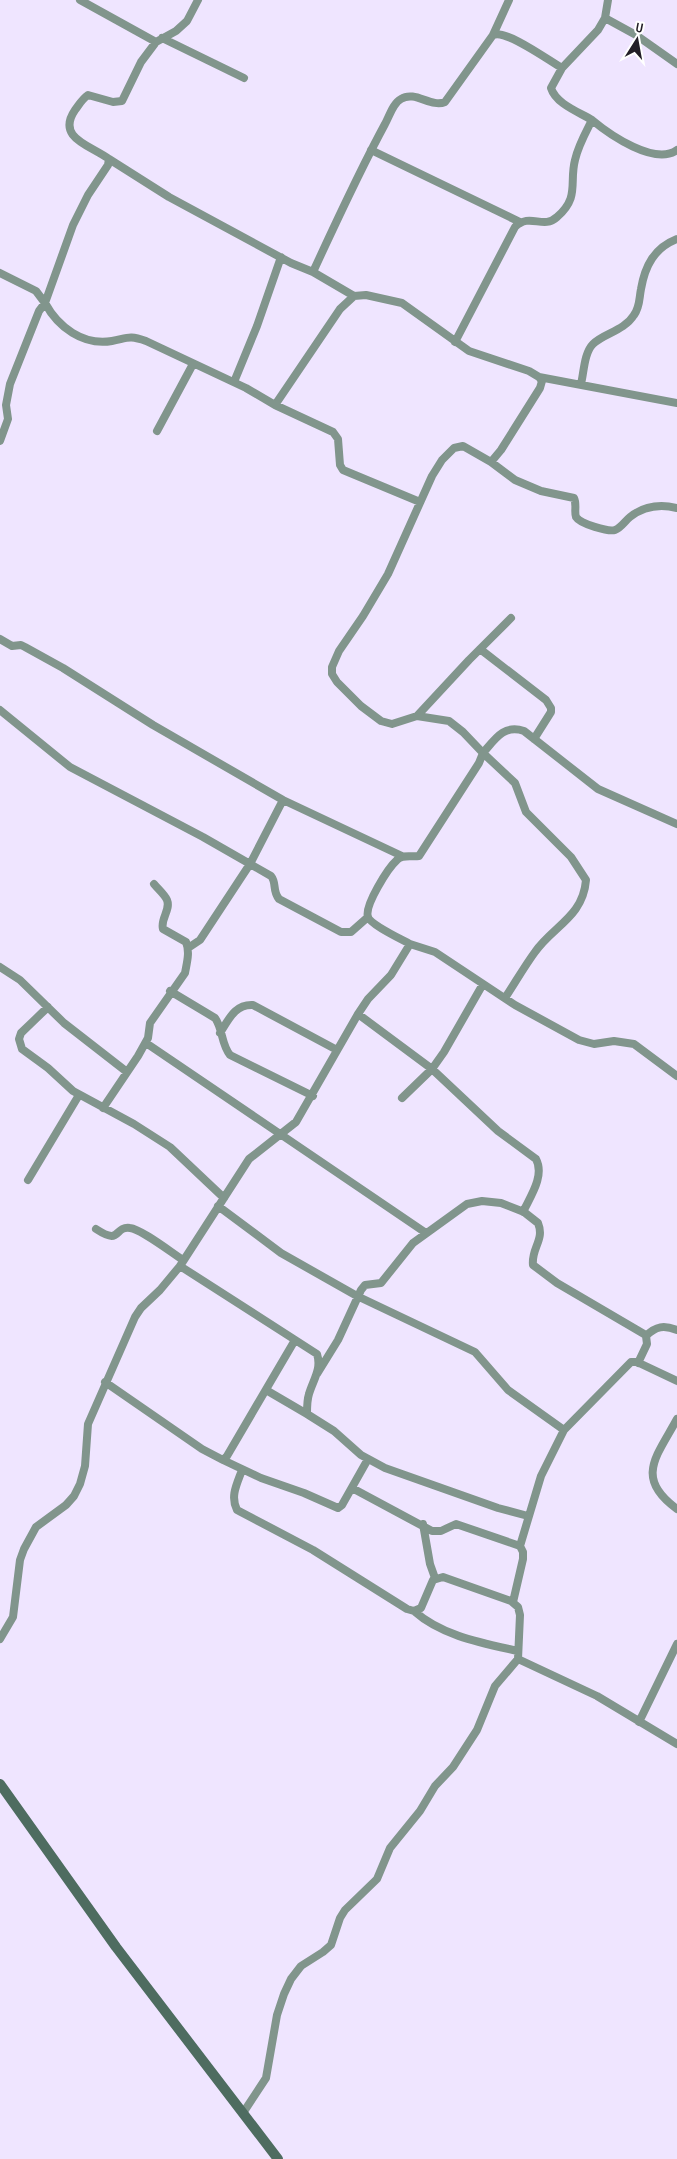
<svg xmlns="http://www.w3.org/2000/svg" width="677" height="2159" font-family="'Sofia Sans Condensed',sans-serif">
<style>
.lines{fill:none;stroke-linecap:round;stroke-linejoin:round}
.street{stroke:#81958c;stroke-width:8}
.secondary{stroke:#4e6c60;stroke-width:10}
</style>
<rect width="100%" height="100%" fill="#efe5ff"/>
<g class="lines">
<!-- street -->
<path class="street" d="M80,0l76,42
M605,18l31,17 41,29
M493,35l16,-35
M162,38l82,40
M592,120c18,15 63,46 85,30
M371,150l149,72
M109,159l60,38 122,66 22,9 41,24
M313,272c23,-50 46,-100 72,-148 4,-7 8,-21 16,-25 14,-9 30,9 44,3l48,-67c13,-6 55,25 69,33
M0,273l36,18 9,12 28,-78 15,-30 20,-30 1,-6c-19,-14 -53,-21 -34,-49 4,-5 7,-11 13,-15l25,7 9,-1 19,-39 15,-20 20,-11 11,-10 11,-21
M455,342l60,-115c15,-15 28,3 42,-10 23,-20 12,-34 18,-57 3,-14 11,-28 17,-40 -13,-8 -36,-16 -41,-32l11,-20 36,-38 7,-12 3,-18
M539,377l138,26
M234,382l23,-56 24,-69
M581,384c3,-12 3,-31 12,-40 11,-11 31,-13 41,-29 6,-8 5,-16 7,-26 4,-23 13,-41 36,-50
M275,405l65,-96 14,-13 12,-1 36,8 67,48 60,20 10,6 3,4 -2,7 -39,62 -10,12 -28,-16 -9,2 -12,12 -10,16 -44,98 -25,42 -24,35 -7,16v7l5,8 24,24 20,15 11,3 25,-8 32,5 14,11 20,21 -4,10 -60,93c-8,1 -17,-2 -22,4 -9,8 -33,46 -29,57 3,8 33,22 42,27
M157,431l36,-67
M0,441l8,-22 -2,-14 4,-21 29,-73 6,-8c13,24 38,43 67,38 16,-3 17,-6 34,0l100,47 29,17 58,27 5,7 2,26 3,5 77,32
M491,462l24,18 26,11 33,7c3,6 0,14 2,19 4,7 33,15 39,13 6,-2 10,-9 15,-13 14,-11 30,-13 47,-9
M0,639l12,7 9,-1 4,2 38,21 90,57 130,75 119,56
M480,649l66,51 5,8v4l-17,27
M0,710l70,57 133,70 68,39c6,7 1,15 8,23l62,33h10l17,-15
M417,716l52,-56 42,-42
M188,948l12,-8 50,-76 33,-64
M0,967l20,13 44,43 63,49
M170,991l45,27c8,11 6,26 15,37l83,41
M505,998c10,-15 19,-31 30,-46 18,-26 48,-35 51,-72l-15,-23 -45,-45 -11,-29 -32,-30c12,-14 21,-29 41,-22l74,58 79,35
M48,1007l-27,26 -2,6 3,10 26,19 25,23 61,33 36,23 54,51
M358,1014l74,55 66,62 38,28c9,17 -6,38 -13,53
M220,1033c9,-14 15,-29 33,-28l84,45
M146,1043l280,190
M402,1098l30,-29 12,-17 39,-68
M103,1108l35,-52 10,-18 2,-15 35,-50c2,-11 5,-21 1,-31l-23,-13c-3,-10 8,-19 4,-29 -2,-5 -9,-11 -13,-16
M28,1180l51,-85
M218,1206l63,47 76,43 118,56 33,38 56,40
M96,1229c26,17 17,-3 34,-1 11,1 42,25 53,32
M180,1266l137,88c5,15 -4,26 -8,40 -2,6 -2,13 -2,20l27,17 27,24 24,13 113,40 30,8
M646,1336c10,-10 18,-11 31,-6
M317,1374l21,-34 23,-50 4,-5 16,-2 32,-40 54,-39 15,-3 19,2 23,9 14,11c7,17 -7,25 -5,42l24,18 87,51 2,2 1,8 -9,19
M105,1382l97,67 21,11 4,-4 68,-116
M266,1390l41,24
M677,1419c-20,37 -43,59 0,90
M223,1460l38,18 43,15 34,15 4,-3 26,-46
M242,1470c-5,14 -12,26 -5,40l76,40 94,59 7,2 7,-3 12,-28 10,-3 68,24 7,6 2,8 -2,44 -23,27 -18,44 -24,37 -18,19 -15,25 -30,37 -13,31 -32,31 -5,8 -9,27 -8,7 -22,14 -10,13 -7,15 -7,21 -11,63 -23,35
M352,1488l80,43h9l15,-7 64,22 21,-70 23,-46 67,-68h6l40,19
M423,1524l7,40 5,14
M513,1602l10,-43v-7l-3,-6
M414,1611c28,25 68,32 104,40
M0,1639l13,-22 7,-57 4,-11 12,-22 30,-22 8,-9 6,-12 5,-18 3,-42 47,-107 6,-9 19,-18 20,-24 69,-107 47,-37 62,-108 10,-15 23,-24 19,-31 25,8 80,53 64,35 15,4 20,-3 20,3 43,32
M518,1659l79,37 80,48
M639,1722l38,-78"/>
<!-- secondary -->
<path class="secondary" d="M0,1784l116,163 162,212"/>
</g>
<!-- north arrow -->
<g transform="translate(637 40) rotate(11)" stroke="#ffffff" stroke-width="4" paint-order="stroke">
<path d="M0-4L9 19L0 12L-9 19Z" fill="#211d26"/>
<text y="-8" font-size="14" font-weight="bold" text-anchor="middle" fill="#211d26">U</text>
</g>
</svg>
